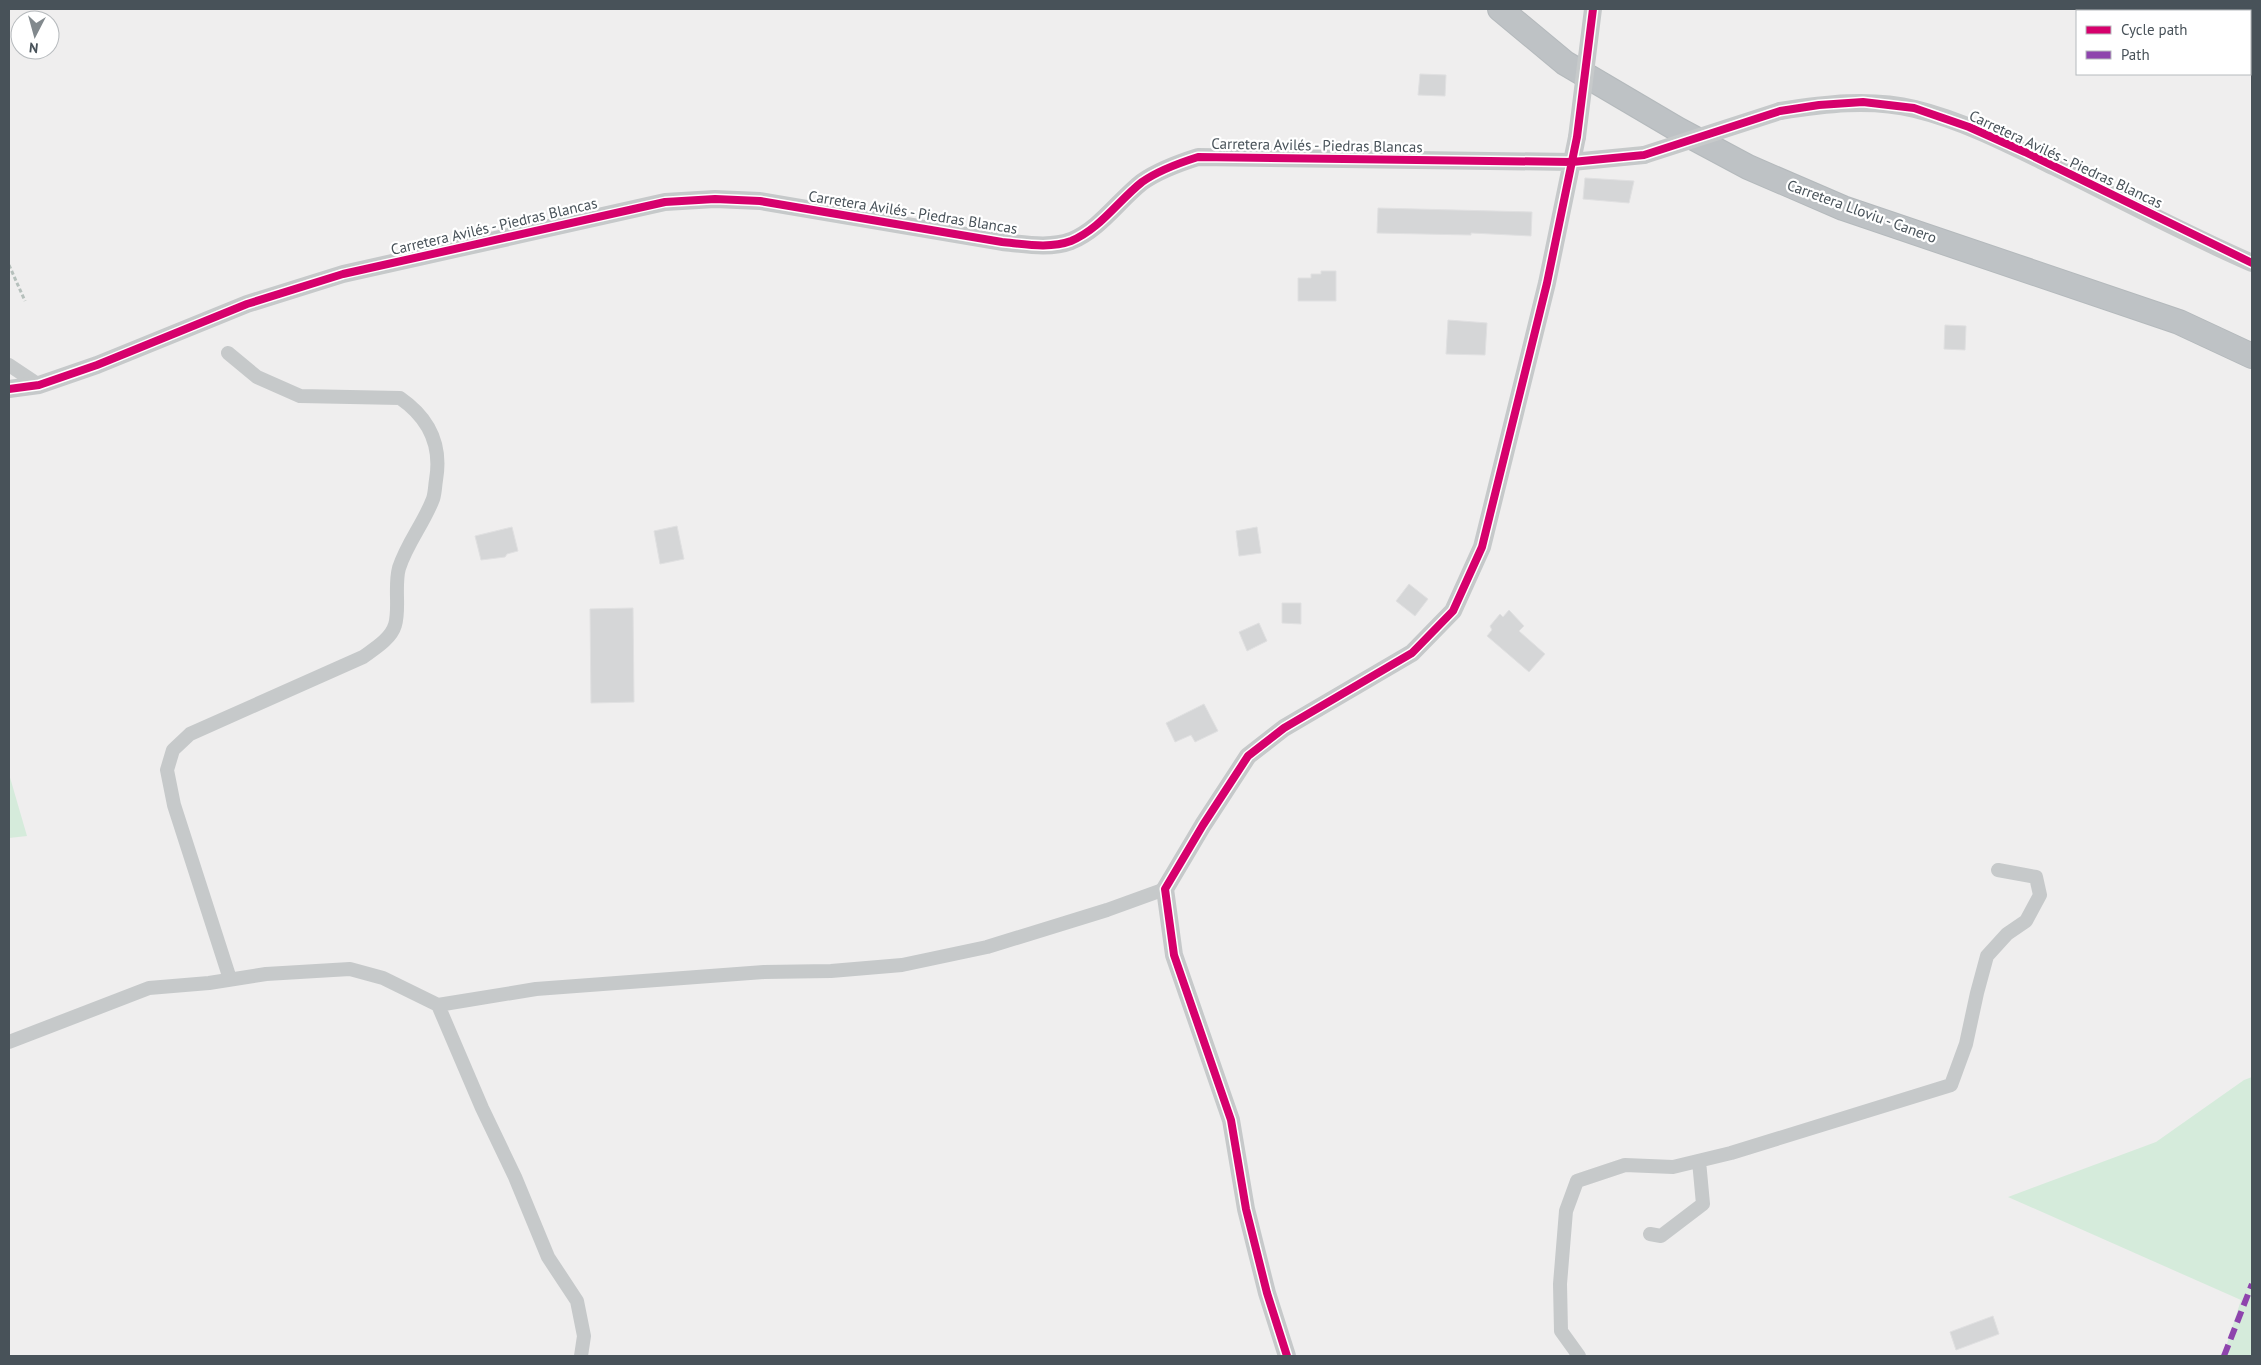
<svg xmlns="http://www.w3.org/2000/svg" width="2261" height="1365" font-family="'PT Sans',sans-serif">
<style>
.green{fill:#d5ebdb}
.building{fill:#d5d6d7;stroke:#e0e0e1}
.lines{fill:none;stroke-linecap:round;stroke-linejoin:round}
.trunk-casing{stroke:#b4b9bc;stroke-width:26}
.path{stroke:#b6c0bc;stroke-width:3;stroke-dasharray:4 2.5;stroke-linecap:butt}
.minor{stroke:#c6c9ca;stroke-width:14}
.tertiary{stroke:#c6c9ca;stroke-width:18}
.trunk{stroke:#bec2c5;stroke-width:24}
.tertiary-bridge{stroke:#c6c9ca;stroke-width:18}
.quiet{stroke:#8e44ad;stroke-width:6;stroke-dasharray:12 6;stroke-linecap:butt}
.cycleway-casing{stroke:#fff;stroke-width:11}
.cycleway{stroke:#d6006c;stroke-width:8}
.labels{text-anchor:middle;dominant-baseline:central;stroke-width:4.5;stroke-linejoin:round;paint-order:stroke}
.street-label{font-size:15px;fill:#485259;stroke:#fff}
</style>
<rect width="100%" height="100%" fill="#efeeee"/>
<!-- green -->
<path class="green" d="M9,774l18,62 -18,2z
M2252,1077v279h-29l18,-56 -233,-103 148,-55 88,-62z"/>
<!-- building -->
<path class="building" d="M1420,74l26,1 -1,21 -27,-1z
M1585,178l49,3 -5,22 -46,-4z
M1378,208l154,4 -1,24 -60,-3v2l-94,-2z
M1321,271h15v30h-38v-23h13v-4h10z
M1448,320l39,3 -2,32 -39,-1z
M1945,325l21,1 -1,24 -21,-1z
M677,526l7,33 -24,5 -6,-33z
M512,527l6,24 -11,3 -2,3 -24,3 -6,-24z
M1257,527l4,26 -22,3 -3,-25z
M1409,584l19,15 -13,17 -19,-15z
M1282,603h19v21l-19,-1z
M633,608l1,94 -43,1 -1,-94z
M1509,610l15,16 -5,5 26,23 -16,18 -42,-36 5,-6 -2,-4 10,-12 3,3z
M1259,623l8,18 -20,10 -8,-19z
M1204,704l14,27 -23,11 -4,-7 -16,7 -9,-19z
M1993,1316l6,18 -43,16 -6,-18z"/>
<g class="lines">
<!-- trunk casing -->
<g class="trunk-casing">
<path id="trunk" d="M1500,9l65,54 112,66 71,38 95,41 336,114 73,34"/>
</g>
<!-- path -->
<path class="path" d="M9,265l16,36"/>
<!-- minor -->
<path class="minor" d="M228,353l29,24 43,19 100,2c29,20 42,47 36,82 -1,6 -1,13 -3,19 -9,24 -26,44 -34,69 -5,18 1,41 -4,57 -4,14 -21,24 -32,32l-173,77 -17,16 -6,20 7,35 56,174
M9,365l30,20
M438,1005l44,103 33,69 33,80 29,44 7,35 -3,20
M9,1042l140,-54 60,-5 57,-9 84,-5 33,9 55,27 98,-16 228,-17 67,-1 71,-6 85,-18 120,-37 58,-21
M1650,1234l11,2 42,-32 -4,-43
M1579,1356l-18,-25 -1,-47 6,-73 11,-30 48,-16 48,2 58,-14 220,-68 15,-41 11,-51 10,-37 20,-22 19,-13 14,-26 -4,-18 -38,-7"/>
<!-- tertiary -->
<path class="tertiary" d="M1780,111c44,-7 90,-13 135,-2 49,12 95,36 140,58 65,32 130,67 197,96
M9,389l30,-4 58,-20 150,-61 96,-30 322,-72 50,-3 45,2 242,41c22,2 48,7 69,-1 29,-12 47,-40 71,-59 17,-12 37,-19 56,-25l374,5 72,-7
M1287,1356l-20,-63 -21,-84 -15,-89 -57,-165 -9,-66 38,-64 45,-69 36,-28 128,-75 41,-42 29,-64 65,-264 30,-146"/>
<!-- trunk -->
<use href="#trunk" class="trunk"/>
<!-- tertiary-bridge -->
<path class="tertiary-bridge" d="M1577,137l16,-128
M1644,155l136,-44"/>
<!-- quiet -->
<path class="quiet" d="M2224,1356l28,-72"/>
<!-- cycleway casing -->
<g class="cycleway-casing">
<path id="cycleway" d="M9,389l30,-4 58,-20 150,-61 96,-30 322,-72 50,-3 45,2 242,41c22,2 48,7 69,-1 29,-12 47,-40 71,-59 17,-12 37,-19 56,-25l374,5 72,-7 136,-44 39,-6 44,-3 51,6 55,19 56,25 227,111
M1287,1356l-20,-63 -21,-84 -15,-89 -57,-165 -9,-66 38,-64 45,-69 36,-28 128,-75 41,-42 29,-64 65,-264 30,-146 16,-128"/>
</g>
<!-- cycleway -->
<use href="#cycleway" class="cycleway"/>
</g>
<g class="labels">
<!-- street labels -->
<g class="street-label">
<text transform="translate(1317 145) rotate(1)">Carretera Avilés - Piedras Blancas</text>
<text transform="translate(2066 159) rotate(25)">Carretera Avilés - Piedras Blancas</text>
<text transform="translate(1862 211) rotate(20)">Carretera Lloviu - Canero</text>
<text transform="translate(913 212) rotate(9)">Carretera Avilés - Piedras Blancas</text>
<text transform="translate(494 226) rotate(-13)">Carretera Avilés - Piedras Blancas</text>
</g>
</g>
<!-- border -->
<rect width="2261" height="1365" fill="none" stroke="#485259" stroke-width="20"/>
<!-- legend -->
<rect x="2076" y="10" width="175" height="65" fill="#ffffff" stroke="#b6babd"/>
<rect x="2086" y="26" width="25" height="8" fill="#d6006c" stroke="#b6babd"/>
<text x="2121" y="35" font-size="15" fill="#485259">Cycle path</text>
<rect x="2086" y="51" width="25" height="8" fill="#8e44ad" stroke="#b6babd"/>
<text x="2121" y="60" font-size="15" fill="#485259">Path</text>
<!-- north arrow -->
<g transform="translate(35 35) rotate(186)"><circle r="24" fill="#ffffff" stroke="#b6babd"/>
<path d="M0-4L9 19L0 12L-9 19Z" fill="#82898d"/>
<text y="-8" font-size="14" font-weight="bold" text-anchor="middle" fill="#485259">N</text>
</g>
</svg>
